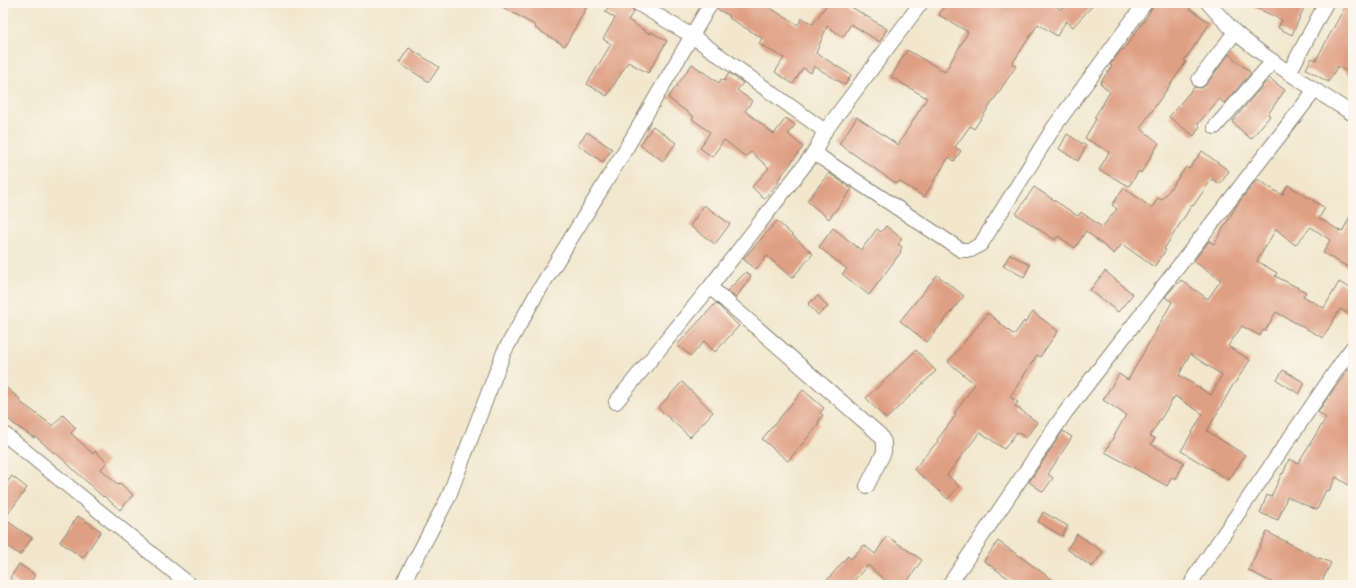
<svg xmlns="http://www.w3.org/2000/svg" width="1356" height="588" font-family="'Playpen Sans',sans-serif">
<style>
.building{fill:#df9f83;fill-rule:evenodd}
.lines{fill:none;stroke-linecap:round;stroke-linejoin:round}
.street-casing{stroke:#878274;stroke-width:16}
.street{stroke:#fff;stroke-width:14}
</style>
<rect width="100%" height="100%" fill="#fbf7ec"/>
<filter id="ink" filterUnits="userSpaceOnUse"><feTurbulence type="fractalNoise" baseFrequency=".025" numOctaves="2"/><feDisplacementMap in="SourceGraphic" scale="8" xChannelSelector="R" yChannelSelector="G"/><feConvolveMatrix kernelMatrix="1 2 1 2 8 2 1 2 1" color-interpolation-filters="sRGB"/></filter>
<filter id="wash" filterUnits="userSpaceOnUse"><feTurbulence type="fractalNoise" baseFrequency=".012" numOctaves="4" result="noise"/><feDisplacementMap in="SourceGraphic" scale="16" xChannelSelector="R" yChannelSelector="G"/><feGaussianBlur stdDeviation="0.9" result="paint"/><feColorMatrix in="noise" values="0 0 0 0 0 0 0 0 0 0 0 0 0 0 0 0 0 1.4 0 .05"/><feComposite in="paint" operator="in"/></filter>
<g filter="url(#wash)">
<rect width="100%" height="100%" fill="#f2e7cd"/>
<g id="blocks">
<!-- building -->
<path class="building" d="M496,3h93l-24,43 -30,-18 1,-2z
M611,3h14l4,3 5,5 -6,9 22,14 1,-2 16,9 -19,32 -20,-11 -21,34 -20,-12 24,-40 -8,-5 12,-21 -10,-6z
M719,3h43l36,22 4,-7 11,6 15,-21h17l42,26 -7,13 -29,-18 -8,13 -16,-11 -11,27 35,22 -6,10 -31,-19 -3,7 -8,-5 -10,16 -18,-12 9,-14 -25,-14 3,-6 -33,-20 1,-2 -13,-7z
M946,3h104l11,6 6,-6h28l-22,24 -7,-6 -9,15 -19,-12 -26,40 4,2 -23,35 -19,28 -4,-3 -15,21 6,4 -7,10 -5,-4 -25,40 -25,-16 -2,3 -58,-40 18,-27 41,28 29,-47 -36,-21 16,-27 38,22 23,-40 -29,-17z
M1154,3h28l28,20 -26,38 2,1 -46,66 19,15 -18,30 -2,-2 -10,15 -30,-16 10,-18 -24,-14 11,-19 -2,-1 16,-26 -10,-9 12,-17 -2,-1 12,-16 1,1 25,-35z
M1246,3h60l-14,32 -14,-7 4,-8z
M1347,3h6v73l-15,-10 -10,16 -22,-13 6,-11 4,2z
M409,48l30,19 -10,15 -30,-19z
M1229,54l22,19 -27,30 -5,-4 -21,25 2,2 -6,10 -25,-19 25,-30 8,1 4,-3z
M692,64l27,19 2,-4 3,2 5,-8 14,10 -6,7 15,11 -7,10 29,23 12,-16 9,7 -7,9 15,13 -25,33 1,2 -15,17 -12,-12 17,-19 -18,-16 -5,5 -22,-17 -12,17 -12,-9 10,-16 -18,-13 2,-2 -26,-19z
M1269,78l16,12 -17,24 2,2 -19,23 -19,-17z
M653,126l23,17 -13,18 -23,-16z
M587,132l25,17 -9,13 -25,-17z
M1067,134l19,12 -8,15 -19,-12z
M1202,151l27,20 -9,13 -8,-5 -19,27 -1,-1 -28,44 2,1 -12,17 -32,-23 -8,10 -28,-23 -11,17 -17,-12 -3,4 -39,-26 18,-27 44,29 3,-4 21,15 15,-18 -5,-4 12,-17 28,20 6,-10 4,2 24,-33 3,2z
M829,173l23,16 -23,30 -22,-18z
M1257,179l25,16 6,-10 37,23 -6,10 23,14 11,-21v59l-30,-17 7,-13 -19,-13 -16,18 -19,-16 -19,32 20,12 -2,3 31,16 -3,4 21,12 15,-26 14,8v26l-13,-7 -17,29 -47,-26 -11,19 -2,-1 -3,6 -18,-10 -14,20 22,14 -15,23h-1l-27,48 38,24 -16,25 -48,-29 22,-37 -28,-18 -25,40 5,2 -4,6 33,18 -8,17 -4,-2 -5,9 -62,-34 21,-37 -23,-15 16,-26 9,6 44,-78 -7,-5 12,-14 1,1 3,-4 27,19 13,-19 -27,-19 15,-20 5,3 23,-39zM1190,354l32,21 -11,20 -32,-20z
M704,205l26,19 -15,20 -25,-18z
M777,221l36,33 -21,24 -25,-22 -11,13 -13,-10z
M886,226l16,13 -4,5 4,3 -2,4 1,1 -32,43 -27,-21 5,-5 -28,-22 14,-19 28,22 16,-21 4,3z
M1010,254l20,11 -6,12 -21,-11z
M1105,271l28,23 -15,18 -28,-22z
M746,272l5,4 -15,22 -9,-7z
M937,275l27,21 -37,46 -27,-21z
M818,296l10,11 -10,8 -10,-11z
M716,303l23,23 -24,26 -11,-11 -13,15 -14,-11z
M1033,312l25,19 -18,26 -3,-2 -27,42 8,5 -3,4 22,16 -11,16 -9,-6 -13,17 -24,-17 -33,43 12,11 -11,13 -34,-30 24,-28 -1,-1 19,-25 -2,-1 21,-30 -27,-22 40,-49 26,22 10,-14 1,2z
M916,350l20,21 -50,48 -20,-21z
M1353,364v124l-17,-11 -7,14 -3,-1 -9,20 -30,-13 -9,23 -18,-7 7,-18 4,2 11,-24 1,1 6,-15 9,4 28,-45 -8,-6 18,-26z
M1283,370l22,13 -6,11 -22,-14z
M682,382l31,30 -23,25 -32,-29z
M3,385l17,14 -1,2 34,25 10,-11 13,13 -5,5 22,21 2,-3 12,11 -6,7 17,16 2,-2 13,12 -13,15 -16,-14 -1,1 -48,-45 -1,1 -19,-17 -1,2 -20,-14 -11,-10z
M803,390l21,18 -4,5 3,2 -5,7 1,2 -31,37 -26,-22z
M1063,431l9,6 -24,37 5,4 -10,14 -14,-10z
M12,476l15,12 -23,31 28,19 -12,17 -17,-12v-55z
M1043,512l25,14 -6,10 -24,-14z
M78,516l23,15 -18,27 -23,-16z
M1267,532l53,27v-1l11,5 -11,22h-43l-29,-15z
M1077,534l26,18 -11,15 -25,-18z
M887,536l35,24 -17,25h-15l-22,-20 -18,20h-27l25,-29 3,3 13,-14 11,9z
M998,541l62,44h-42l-34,-24z
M19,564l16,11 -6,10h-9l-10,-7z"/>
</g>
</g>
<g filter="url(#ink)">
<use href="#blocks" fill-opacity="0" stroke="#878274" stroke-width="1"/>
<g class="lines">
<!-- street casing -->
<g class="street-casing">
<path id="street" d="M637,3l55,33 133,95 96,-128
M1208,3c9,10 18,20 27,29 36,31 78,57 118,82
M1289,73l37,-70
M1199,80l36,-48
M1215,127l58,-66
M825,131l-11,22 147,97h10l10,-6 73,-117 91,-124
M710,287l170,148 4,7v10l-17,34
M616,402l94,-115 104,-134
M3,433l187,152
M402,585l46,-87 56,-146 32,-57 85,-138 90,-154
M949,585l116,-172 250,-323
M1191,585l4,-9 151,-220 7,-9"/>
</g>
<!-- street -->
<use href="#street" class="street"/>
</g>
</g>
<!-- margin -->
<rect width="1356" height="588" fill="none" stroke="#fbf7ec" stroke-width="16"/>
</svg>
